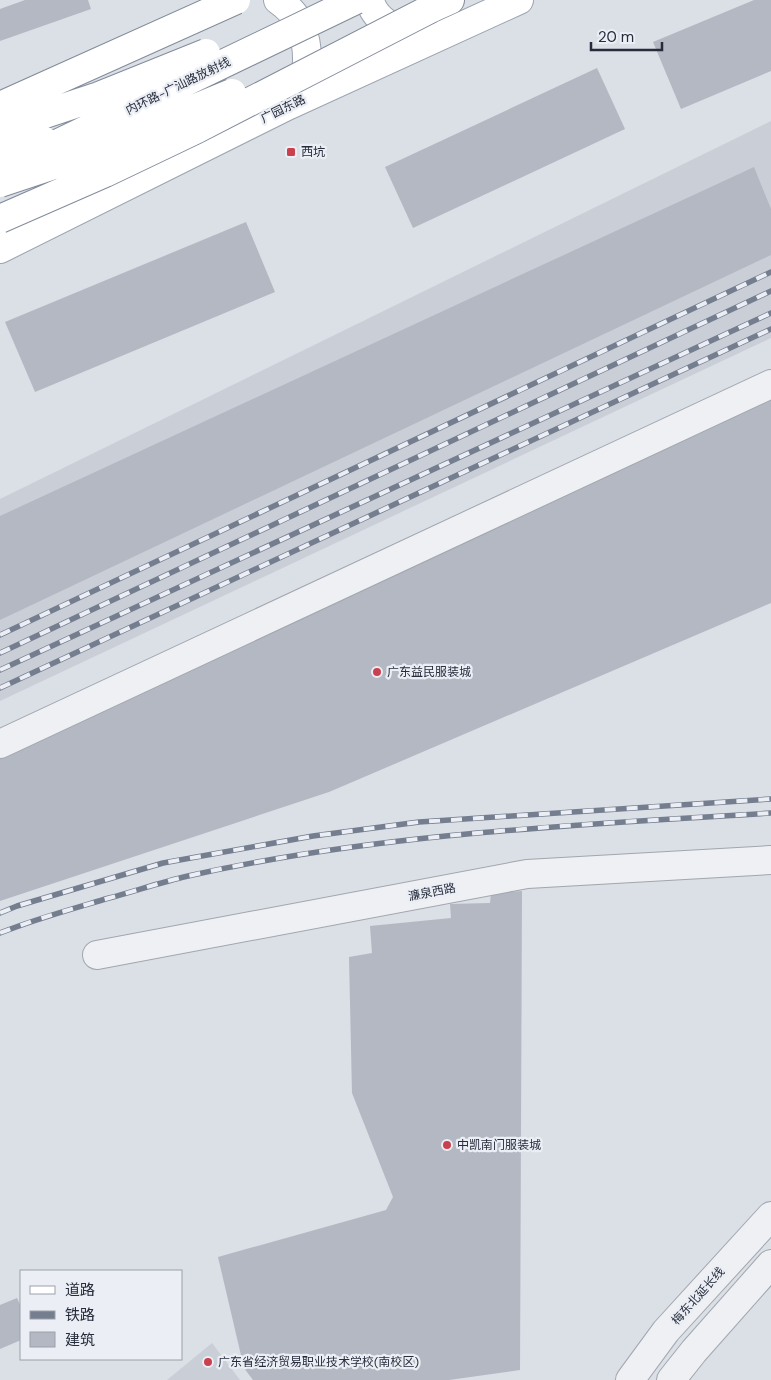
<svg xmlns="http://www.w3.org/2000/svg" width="771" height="1380" font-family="'DM Sans','Noto Sans SC',sans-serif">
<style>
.built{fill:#caced7}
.building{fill:#b3b8c2}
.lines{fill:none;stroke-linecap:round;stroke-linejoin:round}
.minor-casing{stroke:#a1a6af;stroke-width:30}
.major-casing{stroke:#9ba3b1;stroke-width:30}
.highway-casing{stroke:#838c9c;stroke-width:30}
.minor{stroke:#eef0f4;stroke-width:28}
.major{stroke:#fff;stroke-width:28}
.highway{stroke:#fff;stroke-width:28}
.rail-casing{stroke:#757e8f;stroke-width:5.5}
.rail{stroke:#ebeef4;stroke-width:4;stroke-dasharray:11;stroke-linecap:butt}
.major-bridge-casing{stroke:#9ba3b1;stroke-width:30;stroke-linecap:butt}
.highway-bridge-casing{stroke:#838c9c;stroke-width:30;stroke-linecap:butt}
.major-bridge{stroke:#fff;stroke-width:28}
.highway-bridge{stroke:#fff;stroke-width:28}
.poi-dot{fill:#cb404e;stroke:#ebeef4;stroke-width:2}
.labels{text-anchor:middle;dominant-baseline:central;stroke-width:4.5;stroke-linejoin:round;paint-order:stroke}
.street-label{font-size:12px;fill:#262c3b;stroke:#ebeef4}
.poi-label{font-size:12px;fill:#262c3b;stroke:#ebeef4;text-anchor:start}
</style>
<rect width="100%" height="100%" fill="#dbdfe6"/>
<!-- built -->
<path class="built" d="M771,121v217l-771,363v-202z
M212,1343l28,37h-73z"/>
<!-- building -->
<path class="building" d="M25,0h63l3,9 -91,32v-32z
M754,0h17v71l-90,38 -28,-67z
M597,68l28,61 -212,99 -28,-61z
M754,167l17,42v46l-771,365v-104z
M246,222l29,70 -240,100 -30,-70z
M771,372v231l-442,189 -329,109v-161z
M522,891l-2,479 -71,10h-196l-9,-12 -26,-111 168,-47 7,-13 -41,-104 -3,-136 23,-4 -2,-27 81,-8 -1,-14 40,-1 1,-10z
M17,1298l4,9v33l-21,9v-44z"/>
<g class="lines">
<!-- minor casing -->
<g class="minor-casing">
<path id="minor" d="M0,744l771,-360
M97,955l430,-81 244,-14
M630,1380l36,-49 105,-115
M671,1380l23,-29 77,-87"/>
</g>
<!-- major casing -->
<g class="major-casing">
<path id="major" d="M278,0c10,7 19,16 23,27 8,19 9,49 -3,67
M370,0c4,20 25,30 43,33
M0,249l287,-143 232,-106"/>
</g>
<!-- highway casing -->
<g class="highway-casing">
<path id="highway" d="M430,9l20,-9"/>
</g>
<!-- minor -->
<use href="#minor" class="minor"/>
<!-- major -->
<use href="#major" class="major"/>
<!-- highway -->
<use href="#highway" class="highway"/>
<!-- rail casing -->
<g class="rail-casing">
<path id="rail" d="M0,635l771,-363
M0,653l771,-362
M0,670l771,-357
M0,688l771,-359
M0,913l17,-7 146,-43 150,-27 106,-14 352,-23
M0,933c35,-14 72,-24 109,-35 26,-7 53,-16 79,-22 192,-43 388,-51 583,-63"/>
</g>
<!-- rail -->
<use href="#rail" class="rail"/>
<!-- major-bridge casing -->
<g class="major-bridge-casing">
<path id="major-bridge" d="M0,157l43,-17"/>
</g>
<!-- highway-bridge casing -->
<g class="highway-bridge-casing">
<path id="highway-bridge" d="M0,106l236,-106
M0,129l99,-33 107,-43
M19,162l337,-162
M0,183l75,-25 157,-65
M0,219l105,-46 92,-44 233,-120"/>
</g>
<!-- major-bridge -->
<use href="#major-bridge" class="major-bridge"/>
<!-- highway-bridge -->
<use href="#highway-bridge" class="highway-bridge"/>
</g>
<!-- markers -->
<g class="poi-dot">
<rect x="286" y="147" width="10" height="10" rx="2.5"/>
<circle cx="377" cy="672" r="5"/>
<circle cx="447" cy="1145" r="5"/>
<circle cx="208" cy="1362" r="5"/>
</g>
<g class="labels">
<!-- street labels -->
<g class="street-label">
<text transform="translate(178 86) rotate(-26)">内环路-广汕路放射线</text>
<text transform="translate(283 109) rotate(-26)">广园东路</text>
<text transform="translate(432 892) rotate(-11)">濂泉西路</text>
<text transform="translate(698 1296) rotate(-48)">梅东北延长线</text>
</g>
<!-- poi labels -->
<g class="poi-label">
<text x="301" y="152">西坑</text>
<text x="387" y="672">广东益民服装城</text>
<text x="457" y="1145">中凯南门服装城</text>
<text x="218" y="1362">广东省经济贸易职业技术学校(南校区)</text>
</g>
</g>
<!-- legend -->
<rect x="20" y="1270" width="162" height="90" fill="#ebeef4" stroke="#9ca0aa"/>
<rect x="30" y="1286" width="25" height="8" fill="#ffffff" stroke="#9ca0aa"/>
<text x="65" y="1295" font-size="15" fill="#262c3b">道路</text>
<rect x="30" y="1311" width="25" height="8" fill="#757e8f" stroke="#9ca0aa"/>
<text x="65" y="1320" font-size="15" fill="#262c3b">铁路</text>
<rect x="30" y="1332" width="25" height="15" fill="#b3b8c2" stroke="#9ca0aa"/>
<text x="65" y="1345" font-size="15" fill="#262c3b">建筑</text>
<!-- scale -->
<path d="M591 42v8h71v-8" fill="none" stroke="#262c3b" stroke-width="2.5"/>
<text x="598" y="42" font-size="15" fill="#262c3b" stroke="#ebeef4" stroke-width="4" paint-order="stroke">20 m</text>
</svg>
